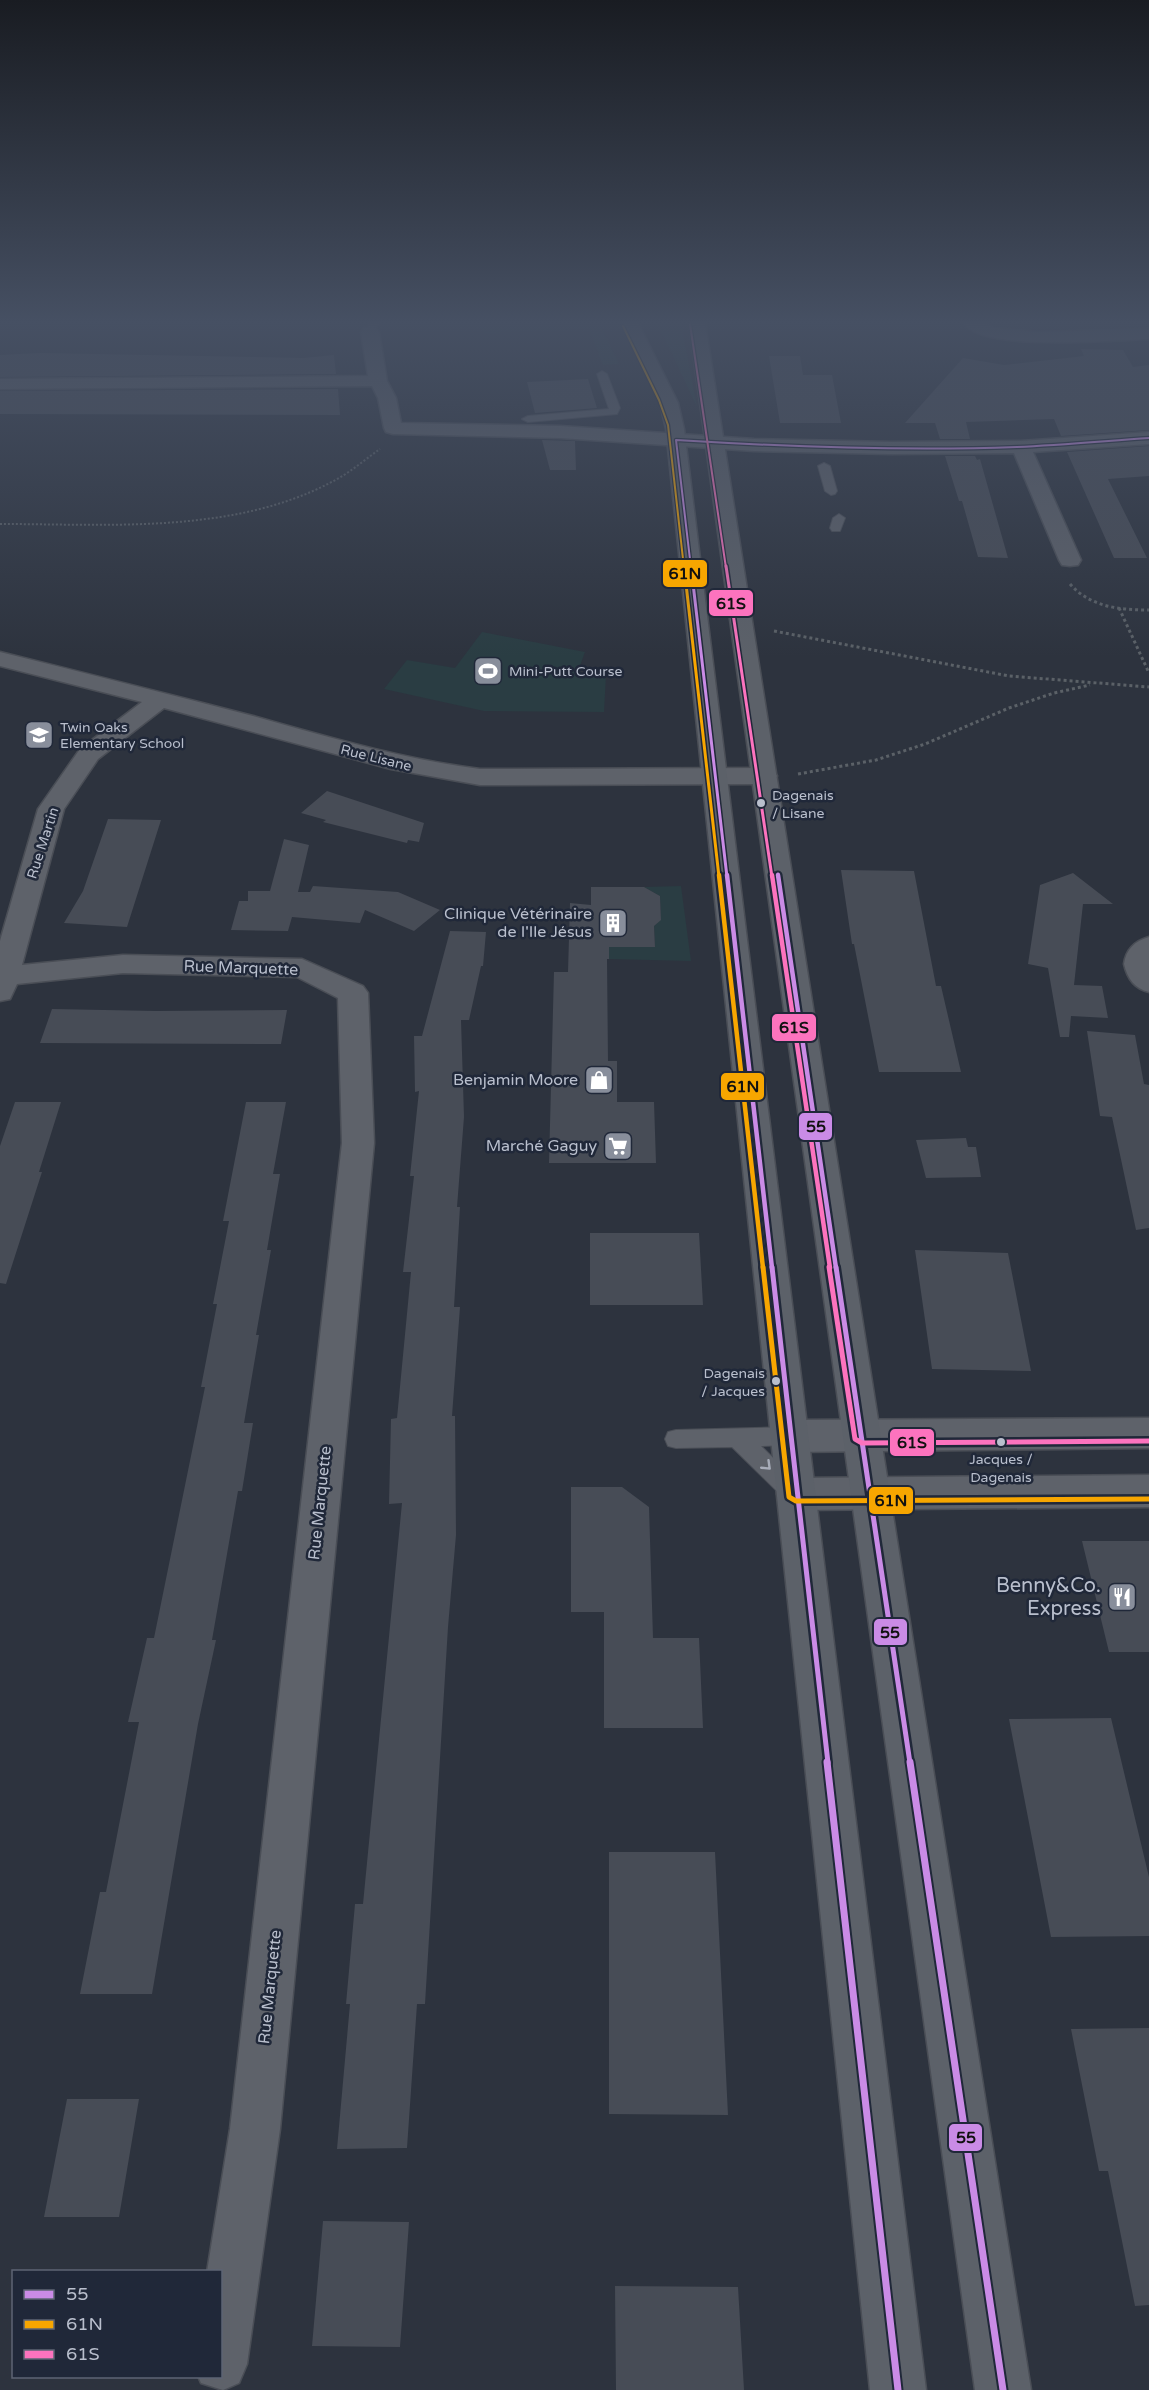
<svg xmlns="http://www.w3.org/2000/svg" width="1149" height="2390" font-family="'Varela Round',sans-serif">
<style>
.green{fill:#2a3d43}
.building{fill:#474c56}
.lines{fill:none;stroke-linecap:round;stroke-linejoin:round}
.lane-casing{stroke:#4a4e56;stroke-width:2}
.street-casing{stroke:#4a4e56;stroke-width:3}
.secondary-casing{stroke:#4a4e56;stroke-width:3}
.path-far1{stroke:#5b6167;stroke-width:2;stroke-dasharray:2 2;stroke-linecap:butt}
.path{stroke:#5b6167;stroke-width:3;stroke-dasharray:3 3;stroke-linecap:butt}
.lane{fill:#5e626a;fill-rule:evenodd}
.street{fill:#5e626a;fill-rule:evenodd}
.secondary{fill:#5c6169;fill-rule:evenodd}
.bus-1-far4-casing{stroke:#202839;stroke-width:4.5}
.bus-1-far3-casing{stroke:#202839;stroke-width:6}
.bus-1-far2-casing{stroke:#202839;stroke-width:9}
.bus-1-far1-casing{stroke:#202839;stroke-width:10}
.bus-1-casing{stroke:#202839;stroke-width:11}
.bus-2-far3-casing{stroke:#202839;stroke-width:4.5}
.bus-2-far2-casing{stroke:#202839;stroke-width:6}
.bus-2-far1-casing{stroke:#202839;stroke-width:9}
.bus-2-casing{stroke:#202839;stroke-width:10}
.bus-3-far3-casing{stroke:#202839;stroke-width:4.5}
.bus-3-far2-casing{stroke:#202839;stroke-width:6}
.bus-3-far1-casing{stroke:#202839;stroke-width:9}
.bus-3-casing{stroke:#202839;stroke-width:10}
.bus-1-far4{stroke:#ca8be6;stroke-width:2}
.bus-1-far3{stroke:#ca8be6;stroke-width:3}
.bus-1-far2{stroke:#ca8be6;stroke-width:4.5}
.bus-1-far1{stroke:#ca8be6;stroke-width:5}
.bus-1{stroke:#ca8be6;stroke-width:7}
.bus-2-far3{stroke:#f7a600;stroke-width:2}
.bus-2-far2{stroke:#f7a600;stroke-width:3}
.bus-2-far1{stroke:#f7a600;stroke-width:4.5}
.bus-2{stroke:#f7a600;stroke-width:5}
.bus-3-far3{stroke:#fc73be;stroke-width:2}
.bus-3-far2{stroke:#fc73be;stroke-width:3}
.bus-3-far1{stroke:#fc73be;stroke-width:4.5}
.bus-3{stroke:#fc73be;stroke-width:5}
.oneway{stroke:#a7acb9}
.bus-dot{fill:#b9bfcd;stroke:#202839;stroke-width:2}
.labels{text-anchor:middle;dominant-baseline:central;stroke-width:5;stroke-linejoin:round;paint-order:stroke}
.far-poi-label{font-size:14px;fill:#b9bfcd;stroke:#202839;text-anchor:start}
.far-street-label{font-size:14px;fill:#b9bfcd;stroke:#202839}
.bus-label{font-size:14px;fill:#b9bfcd;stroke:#202839;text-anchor:start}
.poi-label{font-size:16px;fill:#b9bfcd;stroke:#202839;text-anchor:end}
.street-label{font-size:16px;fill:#b9bfcd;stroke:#202839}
.near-poi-label{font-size:20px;fill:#b9bfcd;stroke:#202839;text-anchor:end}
.line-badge{stroke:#202839;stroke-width:2}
.pale-badge-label{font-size:16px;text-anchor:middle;font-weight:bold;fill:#111}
</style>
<rect width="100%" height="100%" fill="#2d333e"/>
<!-- green -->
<path class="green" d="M654,323h27l16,84 -33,-70z
M479,327h122l18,37 -16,1 -14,-37 -104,5z
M482,632l103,20 -8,22 29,1 -2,37 -120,-1 -100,-22 23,-29 48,8z
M681,886l10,75 -82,-2v-12h46l-1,-21 7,-7 -1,-23 -16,-9z"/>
<!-- building -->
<path class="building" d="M1081,349l42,1 10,17 16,-2v65l-88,6 -7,-17 -88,3 4,17h-30l-5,-16h-30l58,-65 41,7 80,-9z
M40,353l263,5 31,-3 2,19 -336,3v-22z
M769,356h31l3,19h29l9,48h-61z
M588,379l9,29 -62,5 -8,-31z
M338,389l2,26 -340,-1v-23z
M542,440l33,1 1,29h-26z
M1149,446v30l-41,3 39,79h-33l-47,-106z
M945,456h30l2,4 3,-1 28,99 -30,-1 -16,-56h-3z
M327,791l97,32 -5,19 -11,-2 -1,3 -84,-21 3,-2 -25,-7z
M108,819l53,1 -34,107 -63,-4 19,-32z
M284,839l25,6 -11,47h12l3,-6 85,6 42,18 -26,21 -49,-21 -5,13 -68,-6 -4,14 -57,-1 8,-29h9v-10h22z
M841,870l73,1 22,115h5l20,86h-82l-25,-128h-2z
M1073,873l40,31h-30l-9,81 28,1 6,32 -37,-2 -2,21h-9l-12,-69 -20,-4 12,-79z
M591,887h53l16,9 1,24 -7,6 1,21h-46v12h-2l1,102h9v41h37l2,61h-107l5,-191h14l2,-69 21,2z
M450,931l36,1 -3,34h-2l-12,54h-8l3,97 -7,90h3l-6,100h6l-8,109h3l1,119 -8,92 -23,377h-8l-10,144 -70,1 13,-145h-4l9,-100h8l39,-401 -13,1 2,-85 6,-1 14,-146h-8l11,-96h-4l9,-85 -4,1 -1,-56h8z
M52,1009l104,2 131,-1 -6,34 -241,-1z
M1087,1031l48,4 9,49 5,1v143l-13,2 -24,-113 -12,-1z
M15,1102h46l-22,70h3l-36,112 -6,-1v-137z
M246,1102h40l-13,72h7l-13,76h4l-15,85h3l-15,88h9l-11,68h-4l-26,149h4l-18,84 -46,270h-72l20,-102h6l33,-170h-11l19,-84h7l51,-251h-4l16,-83h-4l16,-83h-6z
M966,1138l2,9h8l5,30 -55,1 -10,-38z
M590,1233h109l4,72h-113z
M915,1250l93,3 23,118 -99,-2z
M571,1487h51l27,20 4,131h46l4,90h-99v-116h-33z
M1082,1541h67v111h-40z
M1111,1718l38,159v59l-98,1 -42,-218z
M609,1852h106l13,263 -119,-1z
M1149,2028v277l-14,1 -27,-135h-9l-28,-142z
M67,2099h72l-20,118h-75z
M323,2221l86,1 -9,125 -88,-1z
M615,2286l123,1 6,103h-128z"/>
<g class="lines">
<!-- lane casing -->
<g class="lane-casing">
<path id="lane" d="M369,323h12l-5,4 -2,7 -4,1 -5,-3z
M602,371l5,3 13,34 -3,6 -89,8 -6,-3 6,-3 81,-7 -12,-35z
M824,463l6,3 7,25 -2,3 -4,1 -6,-4 -7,-25z
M839,514l6,4 -5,13h-8l-2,-3 3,-10z
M790,1427l8,3 3,6 -3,6 -8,3 -29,1 41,40 3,7 -3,7 -8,3 -8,-3 -54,-53 -56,1 -8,-2 -3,-7 3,-7 8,-2z"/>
</g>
<!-- street casing -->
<g class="street-casing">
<path id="street" d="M964,323h20l10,5 43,4 112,-3v10c-34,1 -169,13 -185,-16z
M370,327l6,1 3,4 8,49 9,17 5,25 159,3 194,13 137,3 130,-1 128,-9v12l-116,8 48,108 -3,5 -8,1 -8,-1 -3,-5 -45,-107 -123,1 -137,-3 -194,-13 -167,-4 -7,-2 -2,-4 -6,-30 -6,-12 -372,3v-10l368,-3 -7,-44 3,-4z
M0,652c85,21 169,42 253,64 75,21 149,43 227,53l284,-1 9,3 4,5 -4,5 -9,3 -284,1 -89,-16 -227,-61 -66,51 -34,50 -42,156 101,-10 179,4 61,27 5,7 6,150 -94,986 -33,235 -8,19 -16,7 -22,-7 -3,-7h22v-104h-13l23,-143 112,-986 -4,-145 -41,-21 -174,-4 -106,11 -7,15 -10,2v-60l38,-132 42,-60 62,-47 -142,-36z
M1149,937v55c-14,-3 -22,-14 -25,-28 2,-15 11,-23 25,-27z
M1149,1418v30l-359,4 -13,-5 -6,-11 6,-11 13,-5z
M1149,1475v32l-353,3 -14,-4 -5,-12 5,-12 14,-4z"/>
</g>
<!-- secondary casing -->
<g class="secondary-casing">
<path id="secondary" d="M622,323h16l40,80 6,26 242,1961h-56l-204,-1961 -6,-26z
M689,323h16l326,2067h-56z"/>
</g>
<!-- path-far1 -->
<path class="path-far1" d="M0,524c111,0 238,11 339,-46 14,-8 28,-20 41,-29"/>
<!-- path -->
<path class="path" d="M1070,584c20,23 50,26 79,26
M1119,608l30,65
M774,631l235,45 140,11
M798,774l78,-14 49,-16 84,-36 45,-15 36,-8"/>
<!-- lane -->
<use href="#lane" class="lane"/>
<!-- street -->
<use href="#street" class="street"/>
<!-- secondary -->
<use href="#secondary" class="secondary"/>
<!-- bus-1-far4 casing -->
<g class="bus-1-far4-casing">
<path id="bus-1-far4" d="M691,568l-15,-128c114,7 228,11 341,7 44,-2 88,-6 132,-9"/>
</g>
<!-- bus-1-far3 casing -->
<g class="bus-1-far3-casing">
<path id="bus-1-far3" d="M691,566l36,311
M778,874v3"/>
</g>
<!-- bus-1-far2 casing -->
<g class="bus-1-far2-casing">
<path id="bus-1-far2" d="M727,875l45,393
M778,875l58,393"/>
</g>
<!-- bus-1-far1 casing -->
<g class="bus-1-far1-casing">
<path id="bus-1-far1" d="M772,1267l56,496
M836,1267l74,496"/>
</g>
<!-- bus-1 casing -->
<g class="bus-1-casing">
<path id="bus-1" d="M827,1762l71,628
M910,1762l93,628"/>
</g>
<!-- bus-2-far3 casing -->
<g class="bus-2-far3-casing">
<path id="bus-2-far3" d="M623,326l36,74 9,25 16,143"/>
</g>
<!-- bus-2-far2 casing -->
<g class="bus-2-far2-casing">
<path id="bus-2-far2" d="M684,566l35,311"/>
</g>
<!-- bus-2-far1 casing -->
<g class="bus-2-far1-casing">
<path id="bus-2-far1" d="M719,875l44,393"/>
</g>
<!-- bus-2 casing -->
<g class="bus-2-casing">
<path id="bus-2" d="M763,1267l26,230 7,4 353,-2"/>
</g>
<!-- bus-3-far3 casing -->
<g class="bus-3-far3-casing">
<path id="bus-3-far3" d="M690,324l36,244"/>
</g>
<!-- bus-3-far2 casing -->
<g class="bus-3-far2-casing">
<path id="bus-3-far2" d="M726,566l46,311"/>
</g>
<!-- bus-3-far1 casing -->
<g class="bus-3-far1-casing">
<path id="bus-3-far1" d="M772,875l58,393"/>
</g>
<!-- bus-3 casing -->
<g class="bus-3-casing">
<path id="bus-3" d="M829,1267l26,172 7,4 287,-2"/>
</g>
<!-- bus-1-far4 -->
<use href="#bus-1-far4" class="bus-1-far4"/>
<!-- bus-1-far3 -->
<use href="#bus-1-far3" class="bus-1-far3"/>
<!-- bus-1-far2 -->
<use href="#bus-1-far2" class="bus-1-far2"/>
<!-- bus-1-far1 -->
<use href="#bus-1-far1" class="bus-1-far1"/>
<!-- bus-1 -->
<use href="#bus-1" class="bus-1"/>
<!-- bus-2-far3 -->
<use href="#bus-2-far3" class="bus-2-far3"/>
<!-- bus-2-far2 -->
<use href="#bus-2-far2" class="bus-2-far2"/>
<!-- bus-2-far1 -->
<use href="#bus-2-far1" class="bus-2-far1"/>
<!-- bus-2 -->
<use href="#bus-2" class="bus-2"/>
<!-- bus-3-far3 -->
<use href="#bus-3-far3" class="bus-3-far3"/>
<!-- bus-3-far2 -->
<use href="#bus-3-far2" class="bus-3-far2"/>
<!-- bus-3-far1 -->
<use href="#bus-3-far1" class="bus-3-far1"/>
<!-- bus-3 -->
<use href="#bus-3" class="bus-3"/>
</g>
<!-- one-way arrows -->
<defs><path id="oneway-chevron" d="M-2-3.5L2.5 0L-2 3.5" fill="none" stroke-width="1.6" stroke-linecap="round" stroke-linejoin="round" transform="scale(1.5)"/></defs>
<use class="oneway" href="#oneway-chevron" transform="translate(767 1466) rotate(44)"/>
<!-- sky -->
<linearGradient id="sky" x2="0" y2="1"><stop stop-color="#191c22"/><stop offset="0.49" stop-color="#465063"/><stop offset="1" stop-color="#465063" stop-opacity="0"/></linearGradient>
<rect width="1149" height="657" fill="url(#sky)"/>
<!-- icons -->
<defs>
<g id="stadium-square" transform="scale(1.5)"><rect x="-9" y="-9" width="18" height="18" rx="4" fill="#888e9b" stroke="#202839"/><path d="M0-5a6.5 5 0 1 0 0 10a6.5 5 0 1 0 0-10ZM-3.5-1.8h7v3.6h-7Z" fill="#fff"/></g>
<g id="school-square" transform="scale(1.5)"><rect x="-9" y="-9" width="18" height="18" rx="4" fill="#888e9b" stroke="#202839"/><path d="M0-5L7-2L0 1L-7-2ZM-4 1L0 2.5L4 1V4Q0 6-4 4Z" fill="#fff"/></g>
<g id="building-square" transform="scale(1.5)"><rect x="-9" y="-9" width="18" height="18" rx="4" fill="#888e9b" stroke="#202839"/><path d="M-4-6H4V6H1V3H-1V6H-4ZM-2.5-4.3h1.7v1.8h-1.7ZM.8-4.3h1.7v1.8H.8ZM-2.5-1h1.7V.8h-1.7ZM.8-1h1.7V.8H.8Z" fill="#fff"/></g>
<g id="shop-square" transform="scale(1.5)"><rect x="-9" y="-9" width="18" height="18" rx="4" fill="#888e9b" stroke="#202839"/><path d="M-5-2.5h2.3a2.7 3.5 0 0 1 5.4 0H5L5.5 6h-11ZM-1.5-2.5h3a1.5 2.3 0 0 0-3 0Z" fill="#fff"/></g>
<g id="supermarket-square" transform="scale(1.5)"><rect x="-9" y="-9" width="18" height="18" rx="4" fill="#888e9b" stroke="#202839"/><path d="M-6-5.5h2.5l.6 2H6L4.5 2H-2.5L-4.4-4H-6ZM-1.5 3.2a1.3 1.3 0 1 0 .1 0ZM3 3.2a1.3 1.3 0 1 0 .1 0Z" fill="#fff"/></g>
<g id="restaurant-square" transform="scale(1.5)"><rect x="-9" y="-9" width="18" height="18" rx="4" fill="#888e9b" stroke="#202839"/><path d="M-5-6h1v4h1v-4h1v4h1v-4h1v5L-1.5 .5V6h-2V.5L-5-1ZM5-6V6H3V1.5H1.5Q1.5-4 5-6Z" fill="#fff"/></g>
</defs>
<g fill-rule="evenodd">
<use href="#stadium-square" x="488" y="671"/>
<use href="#school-square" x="39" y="735"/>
<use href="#building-square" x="613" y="923"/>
<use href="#shop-square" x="599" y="1080"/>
<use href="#supermarket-square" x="618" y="1146"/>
<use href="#restaurant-square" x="1122" y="1597"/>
</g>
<!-- markers -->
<g class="bus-dot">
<circle cx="761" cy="803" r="5"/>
<circle cx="776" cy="1381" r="5"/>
<circle cx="1001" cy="1442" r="5"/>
</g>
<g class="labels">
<!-- far-poi labels -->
<g class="far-poi-label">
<text x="509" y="671">Mini-Putt Course</text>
<text x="60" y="727">Twin Oaks<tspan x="60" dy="16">Elementary School</tspan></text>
</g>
<!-- far-street labels -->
<g class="far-street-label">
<text transform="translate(376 758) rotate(14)">Rue Lisane</text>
<text transform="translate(43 843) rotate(-72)">Rue Martin</text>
</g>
<!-- bus labels -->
<g class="bus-label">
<text x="772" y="795">Dagenais<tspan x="772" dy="18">/ Lisane</tspan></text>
<text x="765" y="1373" text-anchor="end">Dagenais<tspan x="765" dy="18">/ Jacques</tspan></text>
<text x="1001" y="1459" text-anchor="middle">Jacques /<tspan x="1001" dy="18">Dagenais</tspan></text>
</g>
<!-- poi labels -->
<g class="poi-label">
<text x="592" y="914">Clinique Vétérinaire<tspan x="592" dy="18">de I'Ile Jésus</tspan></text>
<text x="578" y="1080">Benjamin Moore</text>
<text x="597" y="1146">Marché Gaguy</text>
</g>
<!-- street labels -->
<g class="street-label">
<text transform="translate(241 968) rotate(2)">Rue Marquette</text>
<text transform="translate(320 1503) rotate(-84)">Rue Marquette</text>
<text transform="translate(270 1987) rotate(-84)">Rue Marquette</text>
</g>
<!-- near-poi labels -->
<g class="near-poi-label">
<text x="1101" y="1586">Benny&amp;Co.<tspan x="1101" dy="23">Express</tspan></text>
</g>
</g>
<g class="line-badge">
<rect x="662" y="559" width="46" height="29" rx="6" fill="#f7a600"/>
<rect x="708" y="589" width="46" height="28" rx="6" fill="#fc73be"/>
<rect x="771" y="1013" width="46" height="29" rx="6" fill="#fc73be"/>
<rect x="720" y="1072" width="45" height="29" rx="6" fill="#f7a600"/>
<rect x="798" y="1112" width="35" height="29" rx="6" fill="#ca8be6"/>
<rect x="889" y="1428" width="46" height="29" rx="6" fill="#fc73be"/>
<rect x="868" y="1486" width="46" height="29" rx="6" fill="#f7a600"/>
<rect x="873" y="1618" width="35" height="28" rx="6" fill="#ca8be6"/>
<rect x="948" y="2123" width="35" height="29" rx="6" fill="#ca8be6"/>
</g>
<g class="pale-badge-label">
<text x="685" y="579">61N</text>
<text x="731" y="609">61S</text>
<text x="794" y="1033">61S</text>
<text x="743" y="1092">61N</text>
<text x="816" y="1132">55</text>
<text x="912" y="1448">61S</text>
<text x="891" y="1506">61N</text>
<text x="890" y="1638">55</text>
<text x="966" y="2143">55</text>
</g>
<!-- legend -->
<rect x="12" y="2270" width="210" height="108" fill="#202839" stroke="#5d6474" stroke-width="1.5"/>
<rect x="24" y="2290" width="30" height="9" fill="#ca8be6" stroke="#5d6474" stroke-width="1.5"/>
<text x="66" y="2300" font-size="18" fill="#b9bfcd">55</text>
<rect x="24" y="2320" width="30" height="9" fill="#f7a600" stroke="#5d6474" stroke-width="1.5"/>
<text x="66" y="2330" font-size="18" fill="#b9bfcd">61N</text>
<rect x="24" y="2350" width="30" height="9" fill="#fc73be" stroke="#5d6474" stroke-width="1.5"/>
<text x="66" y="2360" font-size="18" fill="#b9bfcd">61S</text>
</svg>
